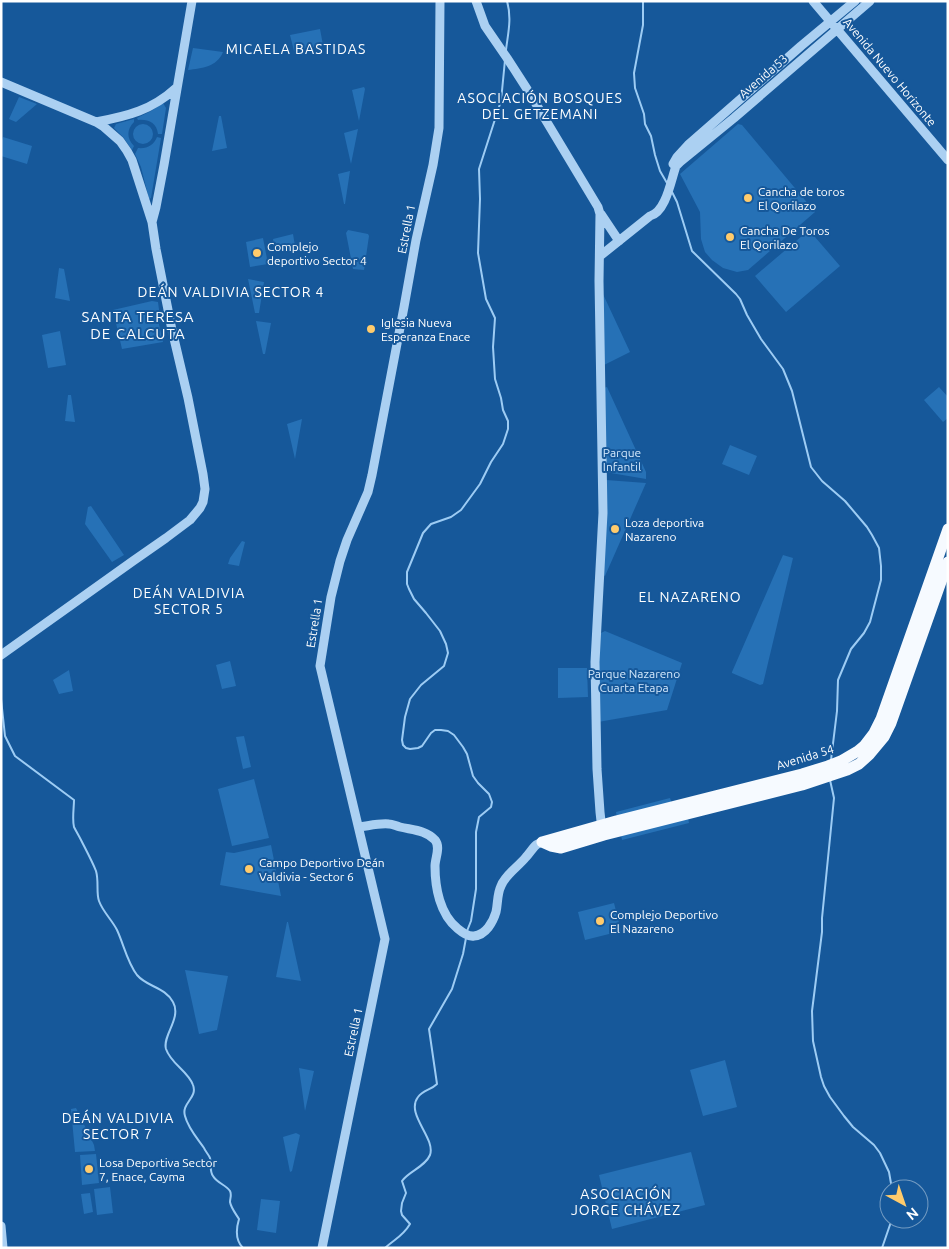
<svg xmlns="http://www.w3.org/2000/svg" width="949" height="1249" font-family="Ubuntu,sans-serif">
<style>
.green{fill:#2671b6}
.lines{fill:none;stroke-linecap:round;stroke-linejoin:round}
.stream{stroke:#9dccf4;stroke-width:2}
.minor{stroke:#abd0f2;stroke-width:9}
.major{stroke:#f6faff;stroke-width:11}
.poi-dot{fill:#ffcb6c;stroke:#16589a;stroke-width:2}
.labels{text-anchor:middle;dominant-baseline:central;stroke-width:4;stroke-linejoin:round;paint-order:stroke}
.street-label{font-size:12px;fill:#fff;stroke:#16589a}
.poi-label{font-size:12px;fill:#fff;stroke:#16589a;text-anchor:start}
.park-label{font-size:12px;fill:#d3e8fc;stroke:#16589a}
.neighbourhood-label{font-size:14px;letter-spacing:1px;fill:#fff;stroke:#16589a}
.quarter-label{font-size:15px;letter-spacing:1px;fill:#fff;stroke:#16589a}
</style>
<rect width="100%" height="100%" fill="#16589a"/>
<!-- green -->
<path class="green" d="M320,29l3,16 -29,6 -4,-16z
M193,48l30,4c-6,15 -21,16 -35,18z
M364,87l1,2 -6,32 -7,-31z
M19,97l18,7 -21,18 -7,-3z
M163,103l3,5 -4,26h-4c-1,-11 -10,-15 -20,-14l-1,-2 14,-7z
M219,116h2l6,32 -15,3z
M134,119v3c-7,7 -8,16 0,24l-2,4 -9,-13 -9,-9 2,-4z
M133 134a10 10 0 1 1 20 0a10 10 0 1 1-20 0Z
M738,124l4,1 73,87 -67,58 -11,2 -14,-4 -11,-8 -7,-8 -4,-13 -1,-27 -20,-38z
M358,129l-7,35 -7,-31z
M3,137l29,9 -5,18 -26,-8v-13z
M157,137l4,1 -10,60 -2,1 -8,-32 -6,-13 3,-6c9,1 16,-3 19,-11z
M350,171l-5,33h-1l-6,-30z
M348,230l20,4 1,2 -5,34 -11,-1 -7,-36z
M809,230l31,36 -54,46 -31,-36z
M293,234l2,12 -20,5 -2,-12z
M263,238l5,26 -18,3 -4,-25z
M59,268l5,1 6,32 -15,-3z
M248,279l16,3 -5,31h-4z
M602,292l28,60 -26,13z
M152,301l6,1 2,15 -2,3 5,22 -41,7 -9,-39z
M256,321l15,2 -6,31h-2z
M60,331l6,34 -18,3 -6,-33z
M607,387l39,85v7l-41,-7 -2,-84z
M939,387l9,10v21l-5,4 -19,-22z
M68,395h3l4,27 -10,-1z
M302,419l-7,40 -8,-35z
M730,445l27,11 -8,19 -27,-11z
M606,480l40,3 -41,93 -2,-1z
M91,506l33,49 -12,7 -27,-38 3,-17z
M242,541l3,1 -6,24 -11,-2 2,-6z
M783,555l10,3 -30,126 -3,1 -28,-12v-1z
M605,631l77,32 -15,47 -69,12 1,-88z
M230,661l6,25 -14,3 -6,-24z
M558,668h29l1,29 -30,1z
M69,670l4,21 -14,3 -6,-14z
M244,736l7,31 -8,2 -7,-32z
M254,779l15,59 -37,8 -14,-57z
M670,798l2,6 -55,14 -1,-6z
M688,818l1,5 -67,17 -1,-5z
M271,845l10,51 -61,-11 6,-33 8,1z
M614,903l7,28 -36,9 -7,-28z
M287,922h1l13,59 -25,-4z
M185,970l43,6 -11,54 -18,4z
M725,1060l12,47 -34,9 -13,-46z
M299,1068l15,3 -9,40z
M76,1108l18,37 1,6 -20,1 -4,-43z
M296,1133l4,2 -8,36 -2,1 -7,-35z
M691,1152l14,53 -93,24 -13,-54z
M96,1154l3,29 -17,2 -2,-30z
M110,1187l3,26 -16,2 -3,-26z
M90,1193l3,19 -9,2 -3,-20z
M261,1199l19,2 -4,32 -19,-3z"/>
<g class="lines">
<!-- stream -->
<path class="stream" d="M643,1v24l-9,48 1,15 9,26 1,10 6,12 4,19 5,16 7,12
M506,50c2,-17 6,-31 1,-49
M672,192l5,10 15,49 44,43 4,5 7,16 14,24 22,30 9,22 19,76 11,14 23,20 22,26 5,8 7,13 2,18v14l-11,42 -6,11 -13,16 -13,31 -1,31 -6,49
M1,699l4,37 10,20 59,44c0,8 -2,19 0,27 2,4 5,9 7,13 5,10 11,21 15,31 3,10 0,22 3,30 4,11 13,19 18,29 7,15 10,32 20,45 10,12 28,12 36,27 9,16 -11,34 -7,47 5,15 22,22 27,36 5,13 -12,18 -8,31 3,12 12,22 19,32 1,3 5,7 6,10 2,7 -1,12 3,18 4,7 13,9 17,15 2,4 0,7 0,11 1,6 6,12 9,17 -3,10 -4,21 4,29
M830,780l4,18 -12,120v14l-10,79 1,30 8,36 3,9 6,11 14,19 9,11 21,18 6,8 9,19 3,17
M467,931l4,-10 5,-32v-57l3,-15 12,-10 1,-5 -3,-8 -11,-11 -5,-7 -6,-22 -4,-7 -9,-12 -6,-4 -7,-1h-6l-4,3 -9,13 -4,2 -8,1 -4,-1 -3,-3 -1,-5 3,-23 5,-18 11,-14 23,-19 4,-13 -2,-9 -6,-13 -14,-18 -12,-14 -5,-10 -2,-5v-12l16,-39 8,-9 20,-7 10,-7 19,-26 11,-22 12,-18 5,-15v-8l-5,-11 -2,-12 -6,-19 -2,-32 2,-29 -9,-19 -8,-46 2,-54 -1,-30 19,-59 3,-9 4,-41
M385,1248c10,-9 18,-12 25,-24l-8,-9 -1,-4 1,-8 4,-10 -4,-12c7,-10 23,-14 28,-26 6,-17 -25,-41 -12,-58 5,-7 13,-7 19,-13l-8,-55 23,-40 11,-35 3,-16
M882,1248l10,-29"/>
<!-- minor -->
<path class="minor" d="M476,1l9,25 22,32 20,31 71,118 2,7 -1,67 4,232 -8,149 2,107 3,43 2,18
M813,1l135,159
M1,82l95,40 8,5 16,14 7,10 5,9 20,62
M96,122c32,-6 56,-12 80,-34
M673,164l4,-7 11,-12 113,-99 54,-45
M601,214l18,27
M600,256l50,-40c16,-4 21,-36 26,-50l4,-4 54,-44 136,-117
M1,655l132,-94 33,-23 24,-18 10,-12 3,-6 2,-13 -2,-15 -15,-76 -16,-68 -16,-81 -4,-27 4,-15 8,-42 28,-164
M359,827c9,-1 20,-4 30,-3 3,0 7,2 11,3 12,3 26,3 35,13 6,7 0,18 0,26 0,22 5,48 22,62 5,4 11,9 17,8 12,-1 19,-14 22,-24 2,-9 1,-18 5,-26 4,-11 17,-19 25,-29 3,-3 6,-8 9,-11 2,-2 5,-3 7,-4
M1,1226l2,22
M322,1248l63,-309 -65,-273 11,-69 9,-36 7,-21 21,-48 4,-17 32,-168 12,-67 17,-75 6,-37 1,-127"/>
<!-- major -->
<path class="major" d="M542,842l74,-21 186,-47 26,-8 13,-5 17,-10 6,-5 10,-13 7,-14 67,-190
M542,842l9,4 10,2 43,-13 198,-50 45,-15 12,-6 10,-9 15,-18 7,-14 57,-161"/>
</g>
<!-- markers -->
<g class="poi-dot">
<circle cx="748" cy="198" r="5"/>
<circle cx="730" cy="237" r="5"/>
<circle cx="257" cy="253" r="5"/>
<circle cx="371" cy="329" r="5"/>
<circle cx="615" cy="529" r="5"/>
<circle cx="249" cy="869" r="5"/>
<circle cx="600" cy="921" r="5"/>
<circle cx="89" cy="1169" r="5"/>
</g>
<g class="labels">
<!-- street labels -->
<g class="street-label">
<text transform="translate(890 72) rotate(50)">Avenida Nuevo Horizonte</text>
<text transform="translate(763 76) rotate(-41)">Avenida 53</text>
<text transform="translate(406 229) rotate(-79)">Estrella 1</text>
<text transform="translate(314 623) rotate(-81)">Estrella 1</text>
<text transform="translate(805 757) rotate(-17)">Avenida 54</text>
<text transform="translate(353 1032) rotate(-78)">Estrella 1</text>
</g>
<!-- poi labels -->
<g class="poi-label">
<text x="758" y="191">Cancha de toros<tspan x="758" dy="14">El Qorilazo</tspan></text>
<text x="740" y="230">Cancha De Toros<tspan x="740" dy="14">El Qorilazo</tspan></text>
<text x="267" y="246">Complejo<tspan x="267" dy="14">deportivo Sector 4</tspan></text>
<text x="381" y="322">Iglesia Nueva<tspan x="381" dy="14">Esperanza Enace</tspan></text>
<text x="625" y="522">Loza deportiva<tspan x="625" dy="14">Nazareno</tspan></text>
<text x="259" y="862">Campo Deportivo Deán<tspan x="259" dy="14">Valdivia - Sector 6</tspan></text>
<text x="610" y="914">Complejo Deportivo<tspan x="610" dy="14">El Nazareno</tspan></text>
<text x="99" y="1162">Losa Deportiva Sector<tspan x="99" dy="14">7, Enace, Cayma</tspan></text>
</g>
<!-- park labels -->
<g class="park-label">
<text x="622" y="452">Parque<tspan x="622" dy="14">Infantil</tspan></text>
<text x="634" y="673">Parque Nazareno<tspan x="634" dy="14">Cuarta Etapa</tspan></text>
</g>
<!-- neighbourhood labels -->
<g class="neighbourhood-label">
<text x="296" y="49">MICAELA BASTIDAS</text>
<text x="540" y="98">ASOCIACIÓN BOSQUES<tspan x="540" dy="16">DEL GETZEMANI</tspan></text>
<text x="231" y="292">DEÁN VALDIVIA SECTOR 4</text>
<text x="189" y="593">DEÁN VALDIVIA<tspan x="189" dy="16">SECTOR 5</tspan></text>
<text x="690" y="597">EL NAZARENO</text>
<text x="118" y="1118">DEÁN VALDIVIA<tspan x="118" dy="16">SECTOR 7</tspan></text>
<text x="626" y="1194">ASOCIACIÓN<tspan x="626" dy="16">JORGE CHÁVEZ</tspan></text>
</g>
<!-- quarter labels -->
<g class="quarter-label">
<text x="138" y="316">SANTA TERESA<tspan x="138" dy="17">DE CALCUTA</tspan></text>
</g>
</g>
<!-- border -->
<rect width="949" height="1249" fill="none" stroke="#ffffff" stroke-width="5"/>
<!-- north arrow -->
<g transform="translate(904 1204) rotate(140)"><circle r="24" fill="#16589a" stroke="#739bc2"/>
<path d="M0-4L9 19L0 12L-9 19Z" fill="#ffcb6c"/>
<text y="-8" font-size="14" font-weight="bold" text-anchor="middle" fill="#ffffff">N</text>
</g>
</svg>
